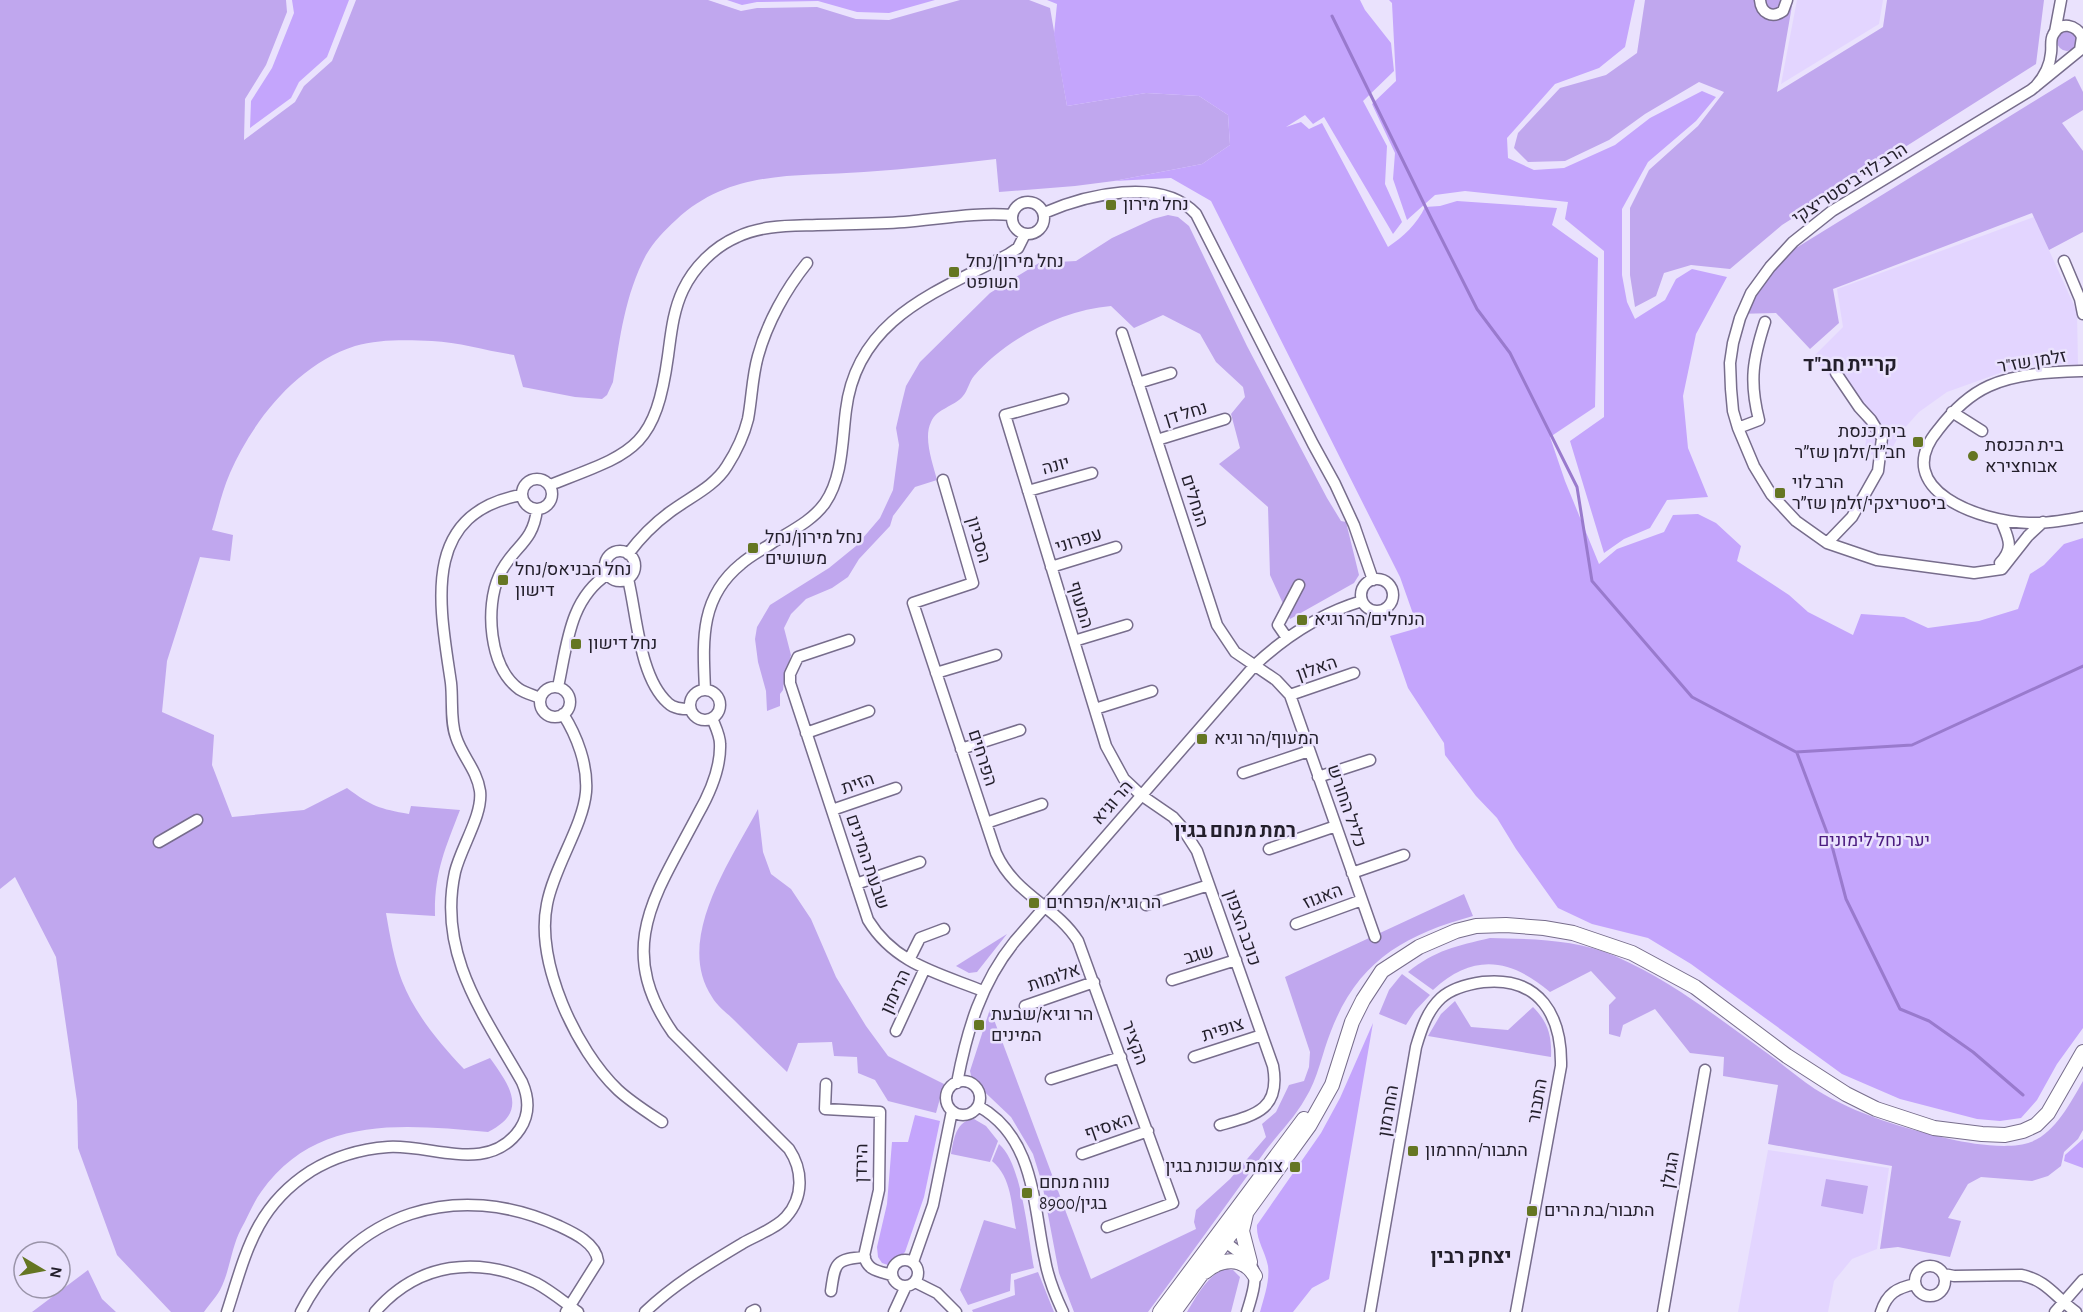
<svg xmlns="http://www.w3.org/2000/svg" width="2083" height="1312" font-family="'Alegreya Sans',Heebo,sans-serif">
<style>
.built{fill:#e3d5ff}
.green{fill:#c0a7ee}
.forest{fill:#c4a5fc}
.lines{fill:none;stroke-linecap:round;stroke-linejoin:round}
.stream{stroke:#997acd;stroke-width:3}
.minor-casing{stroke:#776d8c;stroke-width:13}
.major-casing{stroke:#776d8c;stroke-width:16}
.minor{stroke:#fff;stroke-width:10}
.major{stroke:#fff;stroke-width:14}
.poi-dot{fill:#657623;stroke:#eae2fd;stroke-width:2}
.labels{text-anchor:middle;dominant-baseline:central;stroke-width:5;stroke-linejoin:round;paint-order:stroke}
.street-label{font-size:18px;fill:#231f2b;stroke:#eae2fd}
.poi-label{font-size:18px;fill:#231f2b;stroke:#eae2fd;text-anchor:start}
.park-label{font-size:18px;fill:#4c1d80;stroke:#eae2fd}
.neighbourhood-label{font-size:20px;font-weight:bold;fill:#231f2b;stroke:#eae2fd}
</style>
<rect width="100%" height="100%" fill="#eae2fd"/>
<!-- built -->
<path class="built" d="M1797,0h86l-4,24 -98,60z
M2034,217l43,95 1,53 -32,-2 -35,6 -64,23 -28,20 -18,20 -12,22 -26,1 3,-14 -4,-26 -9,-14 -41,-43 31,-31 -6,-38z
M1768,1150l121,18 -12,81 -25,10 -18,22 -6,31h-90z"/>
<!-- green -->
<path class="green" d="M0,0h286l1,12 -21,53 -21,34 -1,41 51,-38 9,-16 28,-25 24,-61h352l33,11 16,-3 60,-1 39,12 33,1 71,-20h69l21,8 17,98 79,-13 53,3 29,19 2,30 -28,19 -88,17 -39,5 -76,6 -3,-33c-44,5 -88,10 -132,13 -69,5 -133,-3 -188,48 -12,11 -22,21 -30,35 -21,40 -26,82 -33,127l-6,13 -5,4 -27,-2 -52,-10 -9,-32c-27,-4 -55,-13 -82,-14 -24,-1 -53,-2 -77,5 -57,18 -102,74 -125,127 -8,18 -12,38 -18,57l21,5 -3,26 -30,-4 -33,104 -5,51 52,23 -2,30 20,52 72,-7 43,-22c24,18 33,21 62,26l2,-8 49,4c-15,39 -26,63 -25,106l-49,-3c4,23 8,47 16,68 13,33 38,63 62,88l26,-11c20,28 39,54 -2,74 -83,-7 -172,-18 -227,60 -8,11 -13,25 -20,37 -10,19 -11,42 -21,61 -4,7 -11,15 -16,22h-33l-54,-57 -39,-107 -1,-47 -21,-144 -41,-80 -15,12z
M1645,0h148l-16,92 106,-65 4,-27h157l-8,64 -254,161 -52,44 -39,-4 -27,8 -8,23 -21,11 -5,-32v-67l19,-38 49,-44 26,-34 -25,-10 -54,32 -36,26 -44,21 -37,1 -14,-14 4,-15 42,-45 46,-13 31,-22z
M2057 41a10 10 0 1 1 20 0a10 10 0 1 1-20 0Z
M2075,76l8,16v18l-21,13 21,28v81l-34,18 -17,-37 -199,76 6,34 -29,26 -34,-36 -40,1 47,-58z
M1168,215l10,2 11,9 58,120 80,152 14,23 5,1 13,53 -5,8 -64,36 -20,-44 -2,-68 -49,-43 21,-16 -9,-34 14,-17 -2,-10 -27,-25 -16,-28 -37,-19 -29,13 -23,-22c-49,4 -104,32 -137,70 -5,6 -6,14 -11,20 -9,11 -26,12 -32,26 -8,16 2,42 6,58l-22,7 -22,29 -3,10 -31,33 -11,18 -16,11 -26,11 -15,15 -7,14 7,27 -7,26 -1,9 -3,4v12l-13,5 -1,-20 -8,-29 -3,-23 2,-12 13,-22 59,-37 27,-22 24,-28 13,-28 6,-45 -3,-17 6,-26 4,-16 14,-24 70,-69 49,-30 37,-2 36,-23 41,-19z
M758,809l5,43 8,22 20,15 20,30 25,58 30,49 22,30 56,28 -8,29 -48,-12 -13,-21 -17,-7 -1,-16 -23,-1 -2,-14 -34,1 -11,29c-18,-17 -35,-34 -53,-52 -7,-7 -17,-14 -22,-23 -38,-57 19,-137 46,-188z
M1464,894l9,22c-69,19 -115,45 -142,115 -9,22 -13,48 -26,68 -10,18 -26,34 -39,51 -39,54 -78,108 -118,162h-74l-15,-39 -17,-90 -9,-29 -22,-37 -39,-37 -2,-9 20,-62 101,270 105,-50 -2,-7 2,-12 34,-31 36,-42 -4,-13 14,-12 13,-27 15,-4 5,-14 1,-15 -25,-75z
M1007,934l-30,38 -8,1 -13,-7z
M1490,938c42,1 85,1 125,18 57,25 106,64 156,100 15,11 29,23 44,33 42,26 88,39 135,50 21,5 61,11 81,3 24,-9 40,-40 52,-61v49l-5,9 -14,13 -3,14 -13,10 -16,5 -51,-4 -13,7 -20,34 13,3 -11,36 -52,-10 -18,2 12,-83 -124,-22 10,-59 -55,-9 1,-19 -34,-4 -35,-44 -32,16 -3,12 -11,-3v-29l7,-7 -25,-27 -41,21c-40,-34 -77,-39 -117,-2l-25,-18c27,-22 49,-26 82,-34z
M1402,974l28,21 -15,16 -9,14 -27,-11 10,-24z
M1455,1001l16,26 37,3 25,-23c15,15 19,29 18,50l-123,-21 13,-22z
M974,1119l12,7 12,15 -8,21 -39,-8c3,-16 5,-33 23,-35z
M999,1144c23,19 29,93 35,124l-23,6 -1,17 -42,14 -8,-15 24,-70 32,9c-5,-25 -4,-51 -24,-68z
M1826,1179l42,7 -5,28 -42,-8z
M1226,1269l7,1 7,7 -9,35h-44c9,-15 21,-38 39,-43z
M88,1270l14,29 14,13h-84z
M1038,1272l16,40h-81l-1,-2 43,-15 -1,-15z"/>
<!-- forest -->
<path class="forest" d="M292,0h57l-22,57 -28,25 -8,16 -41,30 1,-27 21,-33 22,-55z
M727,0h208l-46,13 -32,-1 -39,-11 -61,1 -15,3z
M1047,0h313l5,10 26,33 3,28 -31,30 24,45 -2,38 17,38 -9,12 -69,-117 -11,7 -8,-9 -19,12 15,-5 8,7 13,-6 66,124c15,-10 29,-23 37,-40l15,-1 17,-5 100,7 -5,17 46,33 -3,149 -45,30 15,44 34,83 18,-15 47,-17 9,-17 25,-1 18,9 25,23 -4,15 52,34 19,17 45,23 8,-21 43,3 24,11 51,-7 39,-12 12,-35 14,-9 20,-21 19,-6v490l-26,36 -20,36 -16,18 -21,3 -23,-2 -77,-20 -58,-25 -151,-110 -43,-26 -56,-14 -34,-16 -42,-59 -19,-31 -21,-22 -31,-41 -1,-12 -36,-55 -18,-52 28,-8 -18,-51 -189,-376 -40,-23 -57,3 88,-17 28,-19 -2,-30 -29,-19 -53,-3 -79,13 -13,-72 3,-30z
M1389,0h246l-10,47 -26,21 -44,16 -48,54 1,20 26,12 30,-2 51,-23 35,-27 52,-27 14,6 -20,24 -48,41 -26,47v66l5,27 8,17 30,-19 11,-21 16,-10 35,8 -31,57 -13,62 5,52 20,49 -41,3 -17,28 -26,11 -20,14 -34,-112 34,-24v-166l-39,-32 3,-17 -103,-11 -30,4 -28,25 -14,-41 2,-26 -23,-49 24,-23 -4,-78z
M1373,1023l-44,256 -17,9 -19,24h-33c4,-15 10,-31 8,-46 -3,-15 -12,-26 -11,-41l64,-92 19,-35z
M915,1115l25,6 -16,76 -19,55 -14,14 -9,-3 -4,-6 -1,-10 10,-43 5,-62h16z
M2083,1139v29l-19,-7 1,-6z"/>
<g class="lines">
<!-- stream -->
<path class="stream" d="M1332,16l98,200 47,93 33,44 67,134 15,94 100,116 104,55 116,-7 171,-79
M1797,753l35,93 14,53 54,110 29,12 44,31 50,43"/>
<!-- minor casing -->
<g class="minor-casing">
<path id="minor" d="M1760,0c1,13 12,19 23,11l4,-11
M2055,32l6,-32
M2035,87c9,-10 15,-20 16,-34 1,-6 -1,-13 2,-18 7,-15 24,-10 29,2l-2,13 -49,40 -199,121 -39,31 -23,25 -19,26 -11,25 -7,25 -3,20 1,26 2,22 5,17 16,38 17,28 25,27 31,22 50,17 97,13 28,-4 26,-33 15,-14
M1012 218a16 16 0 1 1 32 0a16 16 0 1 1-32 0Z
M1044,213c41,-18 117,-37 152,1l117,230 22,40 19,41 19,55
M2064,261l16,38 3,15
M1122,333l95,292 18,27 41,28 14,15 85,242
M2083,371c-30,1 -66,2 -94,15 -20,9 -38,27 -51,44 -50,60 44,92 91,93 17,1 37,-3 54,-6
M1138,383l33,-10
M1063,399l-58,16 101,331 18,33 17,16 32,22 8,9 16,25 76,215c8,44 -18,49 -53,59
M1952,412l30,19
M1738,428l21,-8c-10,-39 -6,-61 6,-98
M1157,440l68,-21
M522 494a15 15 0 1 1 30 0a15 15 0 1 1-30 0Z
M943,480l30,103 -60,20 83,250c19,42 60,53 82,88l95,262 -66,24
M550,485c82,-32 105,-34 118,-129 3,-22 5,-45 15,-66 11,-23 31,-43 54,-53 25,-12 52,-11 80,-12 29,-1 58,-1 87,-3 36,-3 72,-10 108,-7
M1028,491l64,-18
M537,509c-4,36 -25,37 -38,67 -14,31 -10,91 20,113 6,4 14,6 21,9
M1827,543l25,-26 26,-46 4,-33 -11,-18 -12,-13 -23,-34
M605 566a15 15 0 1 1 30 0a15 15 0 1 1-30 0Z
M628,554c12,-16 27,-31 42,-42 20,-15 44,-25 57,-46 9,-14 17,-31 21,-47 4,-21 4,-42 10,-63 9,-33 28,-67 49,-93
M2000,563c15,-16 8,-25 1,-43
M1051,567l65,-20
M628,579c9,36 11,98 40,124 6,6 15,6 22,6
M1361 595a16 16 0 1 1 32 0a16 16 0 1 1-32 0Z
M1287,638l-9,-13 21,-40
M849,640l-51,17 -8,17v9l78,237c27,44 70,53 115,71
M1074,641l53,-16
M936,673l60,-18
M540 702a15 15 0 1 1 30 0a15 15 0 1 1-30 0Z
M558,687c9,-41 11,-88 50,-113
M705,690c-2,-48 -6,-92 36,-126 10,-9 23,-15 34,-23 18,-11 38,-21 50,-38 18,-26 17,-63 21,-93 11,-92 91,-118 163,-156l9,-6 7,-14
M690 705a15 15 0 1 1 30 0a15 15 0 1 1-30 0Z
M1290,695l64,-22
M1095,709l57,-18
M563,714c14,22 25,51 23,78 -3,34 -32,75 -39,112 -12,58 29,146 71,186 13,12 29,22 44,32
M806,733l63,-22
M961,749l59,-19
M1243,773l66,-22
M1318,777l52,-17
M832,810l64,-22
M986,823l56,-19
M159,842l38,-22
M1269,849l67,-23
M1352,873l52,-18
M856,884l64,-22
M1146,905l63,-20
M1296,924l66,-24
M909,960l11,-22 24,-9
M1172,980l64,-20
M1025,1006l69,-24
M896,1031l29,-63
M1194,1057l68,-22
M1051,1079l70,-22
M946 1098a17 17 0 1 1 34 0a17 17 0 1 1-34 0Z
M957,1083c10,-53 24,-100 58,-142l240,-276c31,-29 67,-52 107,-64
M826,1084l-1,25 55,3 -1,78 -15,66c4,15 14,15 28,19
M978,1106c57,31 55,99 67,154 3,18 10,35 18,52
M1082,1154l66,-23
M1221,1239c36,26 40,29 26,73
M892 1273a13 13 0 1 1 26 0a13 13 0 1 1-26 0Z
M913,1262l20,-57 19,-94
M1915 1281a15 15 0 1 1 30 0a15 15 0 1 1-30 0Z
M1944,1274l10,2 67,-1c26,5 35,23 55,37
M915,1282l22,11 19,19
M831,1291c4,-28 4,-32 34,-34
M227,1312c19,-59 28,-105 84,-141 23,-14 50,-22 77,-24 44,-3 101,28 132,-18 10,-15 9,-31 2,-47 -38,-67 -85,-128 -67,-210 6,-25 28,-57 25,-81 -3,-21 -18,-35 -24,-54 -6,-16 -3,-36 -5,-54 -11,-76 -32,-169 70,-188
M301,1312c51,-100 156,-133 258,-86 15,7 37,17 39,35l-32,51
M375,1312c43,-50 103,-57 161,-29 15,8 28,19 42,29
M645,1312c29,-28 63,-48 98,-69 14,-8 32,-14 43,-26 18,-20 17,-47 3,-68l-116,-116c-60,-86 -16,-140 25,-219 12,-21 23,-45 22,-70 0,-9 -5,-18 -8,-26
M751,1312l4,-2
M894,1312l12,-26
M1370,1312l46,-265c5,-17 11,-36 25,-49 11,-10 28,-14 42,-16 57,-6 79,34 78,84l-45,246
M1663,1312l42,-242
M1881,1312c6,-19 16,-24 34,-28
M2055,1312l28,-32"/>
</g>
<!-- major casing -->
<g class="major-casing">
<path id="major" d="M1246,1214l-4,17 8,31
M1205,1272c16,-14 38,-16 50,4
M1160,1312l144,-193
M1174,1312l135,-186 23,-41 20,-63 11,-22 19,-29 37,-24 37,-16 20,-5 30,-1 38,3 29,5 59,20 63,34 92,69 59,38 30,15 58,19 48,6 23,1 18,-4 13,-6 12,-12 35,-61"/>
</g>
<!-- minor -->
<use href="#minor" class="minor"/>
<!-- major -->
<use href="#major" class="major"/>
</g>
<!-- markers -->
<g class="poi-dot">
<rect x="1105" y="199" width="12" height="12" rx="3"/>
<rect x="948" y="266" width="12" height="12" rx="3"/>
<rect x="1912" y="436" width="12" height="12" rx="3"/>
<circle cx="1973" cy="456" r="6"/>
<rect x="1774" y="487" width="12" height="12" rx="3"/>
<rect x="747" y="542" width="12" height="12" rx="3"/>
<rect x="497" y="574" width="12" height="12" rx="3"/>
<rect x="1296" y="614" width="12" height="12" rx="3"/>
<rect x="570" y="638" width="12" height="12" rx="3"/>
<rect x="1196" y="733" width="12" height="12" rx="3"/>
<rect x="1028" y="897" width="12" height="12" rx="3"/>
<rect x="973" y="1019" width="12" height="12" rx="3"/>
<rect x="1407" y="1145" width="12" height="12" rx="3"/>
<rect x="1289" y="1161" width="12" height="12" rx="3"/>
<rect x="1021" y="1187" width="12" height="12" rx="3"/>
<rect x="1526" y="1205" width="12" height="12" rx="3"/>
</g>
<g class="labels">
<!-- street labels -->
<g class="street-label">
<text transform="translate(1850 184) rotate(-33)">הרב לוי ביסטריצקי</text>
<text transform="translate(2032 362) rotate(-9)">זלמן שז"ר</text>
<text transform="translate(1186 414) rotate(-17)">נחל דן</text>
<text transform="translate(1056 466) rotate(-15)">יונה</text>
<text transform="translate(1194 501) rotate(72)">הנחלים</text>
<text transform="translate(978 540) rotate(74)">הסביון</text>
<text transform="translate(1079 541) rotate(-17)">עפרוני</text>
<text transform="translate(1080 605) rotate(73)">המעוף</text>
<text transform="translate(1317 669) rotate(-19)">האלון</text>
<text transform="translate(982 758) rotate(72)">הפרחים</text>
<text transform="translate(858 784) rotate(-19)">הזית</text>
<text transform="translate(1113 803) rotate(-49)">הר וגיא</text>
<text transform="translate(1346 806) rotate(71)">כליל החורש</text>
<text transform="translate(867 862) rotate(71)">שבעת המינים</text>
<text transform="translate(1323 897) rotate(-21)">האגוז</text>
<text transform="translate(1242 928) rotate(71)">כוכב הצפון</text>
<text transform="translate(1199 955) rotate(-17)">שגב</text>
<text transform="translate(1054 978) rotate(-19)">אלומות</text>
<text transform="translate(896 992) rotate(-65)">הרימון</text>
<text transform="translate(1223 1030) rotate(-18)">צופית</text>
<text transform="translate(1134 1043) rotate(70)">הקציר</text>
<text transform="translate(1538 1101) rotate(-80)">התבור</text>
<text transform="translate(1389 1111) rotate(-80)">החרמון</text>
<text transform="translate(1109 1127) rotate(-19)">האסיף</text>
<text transform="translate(862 1163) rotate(-89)">הירדן</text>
<text transform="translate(1671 1170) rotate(-80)">הגולן</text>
</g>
<!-- poi labels -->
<g class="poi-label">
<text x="1123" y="205">נחל מירון</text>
<text x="966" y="262">נחל מירון/נחל<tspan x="966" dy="21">השופט</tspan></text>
<text x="1906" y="432" text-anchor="end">בית כנסת<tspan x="1906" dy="21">חב״ד/זלמן שז״ר</tspan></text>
<text x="1985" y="446">בית הכנסת<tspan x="1985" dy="21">אבוחצירא</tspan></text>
<text x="1792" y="483">הרב לוי<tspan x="1792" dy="21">ביסטריצקי/זלמן שז״ר</tspan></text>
<text x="765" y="538">נחל מירון/נחל<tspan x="765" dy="21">משושים</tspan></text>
<text x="515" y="570">נחל הבניאס/נחל<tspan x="515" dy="21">דישון</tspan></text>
<text x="1314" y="620">הנחלים/הר וגיא</text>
<text x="588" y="644">נחל דישון</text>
<text x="1214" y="739">המעוף/הר וגיא</text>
<text x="1046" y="903">הר וגיא/הפרחים</text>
<text x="991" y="1015">הר וגיא/שבעת<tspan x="991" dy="21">המינים</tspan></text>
<text x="1425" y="1151">התבור/החרמון</text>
<text x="1283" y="1167" text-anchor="end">צומת שכונת בגין</text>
<text x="1039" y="1183">נווה מנחם<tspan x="1039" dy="21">בגין/8900</tspan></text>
<text x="1544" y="1211">התבור/בת הרים</text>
</g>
<!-- park labels -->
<g class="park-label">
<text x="1874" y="841">יער נחל לימונים</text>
</g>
<!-- neighbourhood labels -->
<g class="neighbourhood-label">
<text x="1850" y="365">קריית חב"ד</text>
<text x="1235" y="831">רמת מנחם בגין</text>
<text x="1471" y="1257">יצחק רבין</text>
</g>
</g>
<!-- north arrow -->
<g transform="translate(42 1270) rotate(100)"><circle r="28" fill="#eae2fd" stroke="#9a94a9" stroke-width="1.5"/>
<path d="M0-4.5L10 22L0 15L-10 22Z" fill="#657623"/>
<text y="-9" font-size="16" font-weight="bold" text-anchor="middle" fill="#231f2b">N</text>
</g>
</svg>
